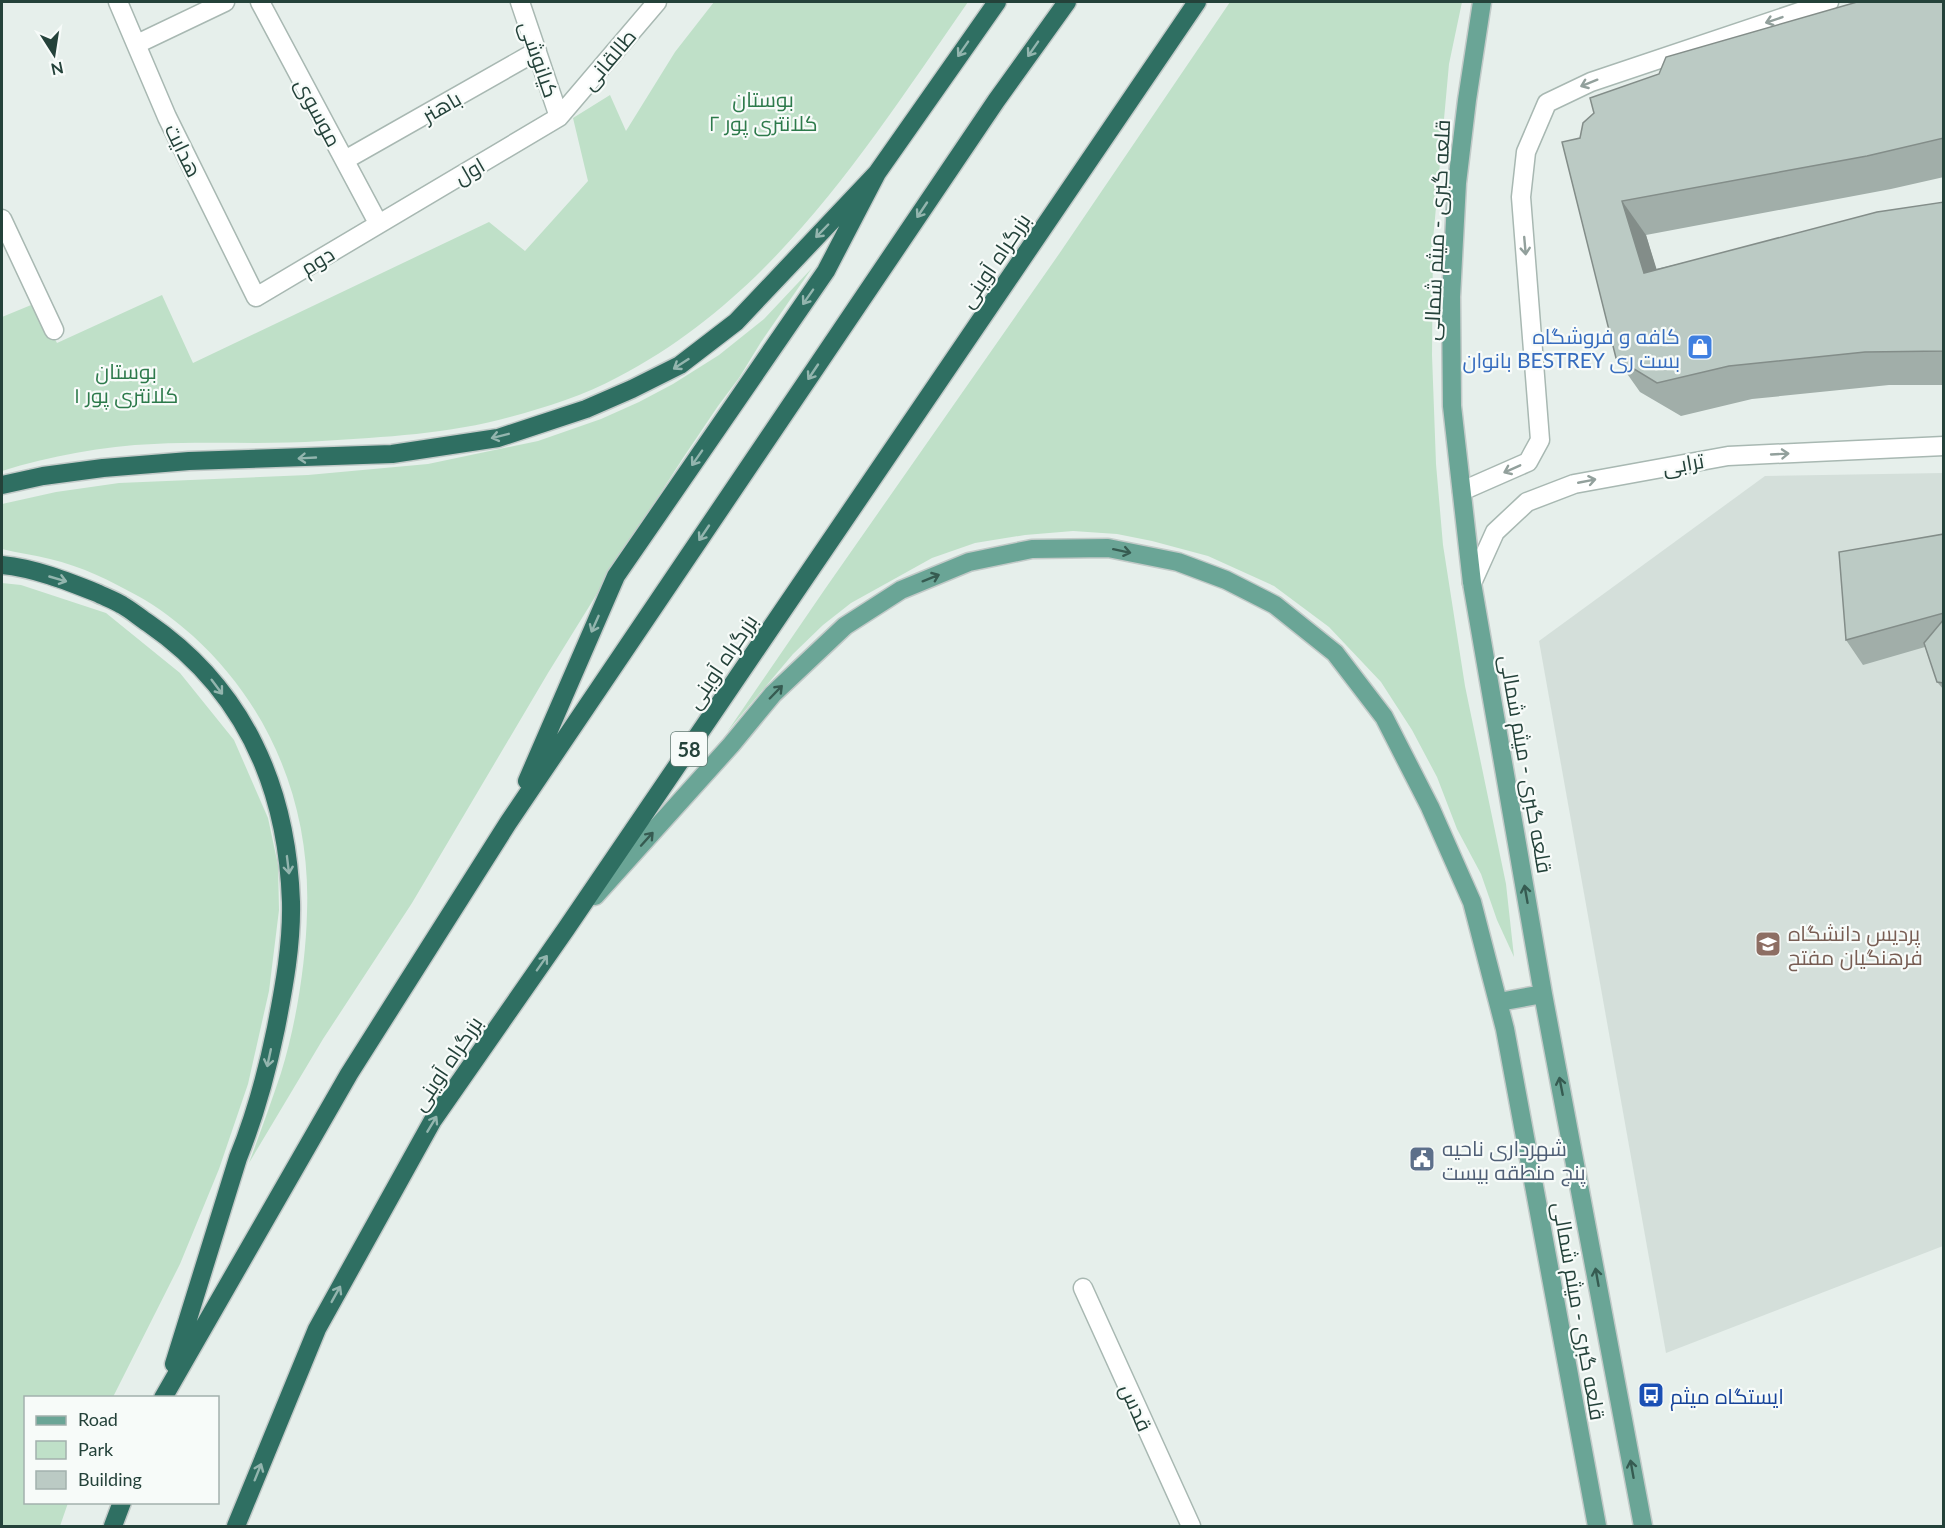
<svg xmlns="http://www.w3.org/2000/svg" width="1945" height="1528" font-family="Lato,Cairo,sans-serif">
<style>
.built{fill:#d4dfda}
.green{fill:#bfe0c8}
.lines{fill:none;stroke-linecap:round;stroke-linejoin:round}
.minor-casing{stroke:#a8b8b2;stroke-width:21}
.major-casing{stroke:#c2cac8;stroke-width:21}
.highway-casing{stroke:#c2cac8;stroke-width:21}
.minor{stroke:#fff;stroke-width:18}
.major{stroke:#6aa596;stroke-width:18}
.highway{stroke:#2f6f62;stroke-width:18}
.wall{fill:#a1aea9}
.shaded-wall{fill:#838d89}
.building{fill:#bbcac4;stroke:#838d89;stroke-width:1.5}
.oneway{stroke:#92a09c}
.oneway2{stroke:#93b5ae}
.oneway3{stroke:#365b51}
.labels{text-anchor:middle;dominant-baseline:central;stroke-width:4.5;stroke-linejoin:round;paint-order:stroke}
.shield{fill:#f7fbf9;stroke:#637a73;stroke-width:1.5}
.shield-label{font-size:20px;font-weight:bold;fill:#24423a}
.street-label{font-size:21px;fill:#24423a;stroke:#f7fbf9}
.park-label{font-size:21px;fill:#2d7a4b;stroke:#f7fbf9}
.shop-label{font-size:21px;fill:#366cbe;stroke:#f7fbf9;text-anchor:end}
.education-label{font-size:21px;fill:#785e54;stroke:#f7fbf9;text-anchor:start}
.service-label{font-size:21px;fill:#4e5e75;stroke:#f7fbf9;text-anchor:start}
.transit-label{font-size:21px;fill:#164399;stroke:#f7fbf9;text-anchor:start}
</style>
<rect width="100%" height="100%" fill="#e6efeb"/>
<!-- built -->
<path class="built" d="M1943,473v773l-277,107 -127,-712 226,-165z"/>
<!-- green -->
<path class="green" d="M714,2h254c-99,142 -191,292 -350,375 -33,18 -71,30 -108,40 -61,17 -126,20 -188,24 -56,4 -112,0 -168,3 -51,2 -104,12 -152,27v-154l34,-14 21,40 105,-48 31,68 296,-141 36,29 63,-70 -15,-63 37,-23 16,36 49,-79z
M1230,2h232l-13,62 -16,176 -1,115 4,109 7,81 22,141 41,198 8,73 -17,-37 -16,-46 -24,-45 -20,-52 -25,-47 -31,-48 -52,-55 -55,-41 -66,-30 -56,-15 -35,-7 -44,-3 -48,4 -50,8 -43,15 -81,45 -28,22 -30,29 -66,78 98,-143 234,-335z
M812,268l-51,74 -22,36 -21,28 -35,52 -54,84 -81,131 -136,230 -89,136 -74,124c11,-30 22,-60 32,-90 15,-48 25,-111 26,-161 4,-106 -36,-205 -114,-276 -17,-15 -35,-29 -55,-40 -27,-15 -57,-30 -88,-37 -16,-4 -32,-6 -48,-10v-45l54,-12 63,-9 189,-8 120,-11 110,-23 63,-22 38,-17 34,-18 46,-29 45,-36z
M2,583l19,2 85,28 74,60 54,67 34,78 10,47 1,45 -10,81 -21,93 -29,85 -39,95 -67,133 -87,1v104l42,1 -8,23h-58z"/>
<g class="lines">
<!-- minor casing -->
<g class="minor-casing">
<path id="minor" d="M118,2l49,115 89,180 303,-180 98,-115
M260,2l118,221
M520,2l39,115
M137,44l88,-42
M345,160l192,-109
M2,219l52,111
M1462,491l66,-29 12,-22 -19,-243 5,-45 21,-49 44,-21 238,-80
M1472,583l23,-51 32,-30 47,-18 154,-28 216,-10
M1083,1288l108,238"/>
</g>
<!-- major casing -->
<g class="major-casing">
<path id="major" d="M1482,2l-15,98 -10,83 -6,114 1,109 20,177 71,411 100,532
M595,896l136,-151 42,-51 72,-68 56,-36 68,-28 63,-13 76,-1 70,14 48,18 49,25 60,48 49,64 46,90 42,95 33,127 92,497
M1499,1002l44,-8"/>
</g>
<!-- highway casing -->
<g class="highway-casing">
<path id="highway" d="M2,485l41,-9 60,-8 86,-7 203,-7 106,-16 88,-29 46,-20 48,-24 56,-43 141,-149
M2,565c32,3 65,16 95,28 8,4 17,7 25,12 9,5 17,12 26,18 96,66 139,164 143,279 1,42 -7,85 -15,126 -9,44 -21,88 -38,130l-64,206
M527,781l89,-205 210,-305 51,-98 120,-171
M163,1398l186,-324 159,-251 488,-722 71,-99
M113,1526l9,-24
M236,1526l81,-197 116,-209 133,-191 631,-927"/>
</g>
<!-- minor -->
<use href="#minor" class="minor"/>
<!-- major -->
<use href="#major" class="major"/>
<!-- highway -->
<use href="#highway" class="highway"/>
</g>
<!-- wall -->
<path class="wall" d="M1944,2v175l-53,12 -245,46 10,34 288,-67v183h-55l-137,14 -71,17 -41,-24 -24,-34 -36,-220z
M1944,534v156l-7,-8 -12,-35 -62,18 -17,-25z"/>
<!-- shaded-wall -->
<path class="shaded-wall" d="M1622,201l24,34 22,71 -24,-33z"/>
<!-- building -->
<path class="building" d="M1857,2h87v136l-77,18 -245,45 22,72 233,-61 67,-10v149l-79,1 -136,14 -72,17 -41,-25 -54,-216 18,-4 3,-15 11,-10 -4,-15 69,-24 7,-17z
M1944,534v79l-98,27 -7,-88z
M1944,619v64l-7,-1 -13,-39z"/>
<!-- one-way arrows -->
<defs><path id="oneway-shaft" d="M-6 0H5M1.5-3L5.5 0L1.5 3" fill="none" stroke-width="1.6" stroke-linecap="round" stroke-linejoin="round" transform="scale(1.5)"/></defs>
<g class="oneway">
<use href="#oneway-shaft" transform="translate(1774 20) rotate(161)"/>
<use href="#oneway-shaft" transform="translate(1589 83) rotate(158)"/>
<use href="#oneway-shaft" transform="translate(1525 246) rotate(85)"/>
<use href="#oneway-shaft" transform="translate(1780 454) rotate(-3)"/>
<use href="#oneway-shaft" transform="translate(1512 469) rotate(156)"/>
<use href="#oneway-shaft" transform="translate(1587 481) rotate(-11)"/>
</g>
<g class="oneway2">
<use href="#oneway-shaft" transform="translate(963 49) rotate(125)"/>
<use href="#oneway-shaft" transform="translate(1033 49) rotate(125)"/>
<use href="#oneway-shaft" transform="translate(922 210) rotate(124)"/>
<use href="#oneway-shaft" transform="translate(822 231) rotate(134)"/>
<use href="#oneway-shaft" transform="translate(808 297) rotate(125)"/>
<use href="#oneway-shaft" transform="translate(681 364) rotate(147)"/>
<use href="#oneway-shaft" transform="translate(813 372) rotate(124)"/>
<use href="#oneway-shaft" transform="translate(500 436) rotate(166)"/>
<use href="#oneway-shaft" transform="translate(307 458) rotate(177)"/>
<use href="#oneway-shaft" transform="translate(697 458) rotate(125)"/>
<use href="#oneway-shaft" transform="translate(704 533) rotate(124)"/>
<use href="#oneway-shaft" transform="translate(58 579) rotate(16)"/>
<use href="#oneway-shaft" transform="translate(595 624) rotate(114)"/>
<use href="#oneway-shaft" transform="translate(217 687) rotate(53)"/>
<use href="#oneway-shaft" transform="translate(288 865) rotate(83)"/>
<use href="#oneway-shaft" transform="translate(542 963) rotate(-55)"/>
<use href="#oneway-shaft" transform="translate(269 1058) rotate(102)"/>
<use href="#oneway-shaft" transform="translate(432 1124) rotate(-59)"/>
<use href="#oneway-shaft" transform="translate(336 1294) rotate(-61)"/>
<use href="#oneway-shaft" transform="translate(258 1472) rotate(-68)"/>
</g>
<g class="oneway3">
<use href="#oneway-shaft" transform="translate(1122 551) rotate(12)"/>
<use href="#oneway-shaft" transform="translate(931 578) rotate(-22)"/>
<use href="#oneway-shaft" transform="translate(776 692) rotate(-46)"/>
<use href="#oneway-shaft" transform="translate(647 839) rotate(-48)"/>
<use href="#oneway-shaft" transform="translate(1526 894) rotate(-100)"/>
<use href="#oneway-shaft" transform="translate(1561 1086) rotate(-101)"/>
<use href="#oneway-shaft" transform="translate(1597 1277) rotate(-100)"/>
<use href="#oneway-shaft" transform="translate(1632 1469) rotate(-100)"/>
</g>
<!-- icons -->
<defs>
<g id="shop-square" transform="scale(1.35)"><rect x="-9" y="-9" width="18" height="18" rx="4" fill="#3f7fe0" stroke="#f7fbf9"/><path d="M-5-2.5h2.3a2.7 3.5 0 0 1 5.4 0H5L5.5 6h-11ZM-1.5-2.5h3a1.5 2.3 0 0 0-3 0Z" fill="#fff"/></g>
<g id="university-square" transform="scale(1.35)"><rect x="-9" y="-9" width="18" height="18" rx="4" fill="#8d6e63" stroke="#f7fbf9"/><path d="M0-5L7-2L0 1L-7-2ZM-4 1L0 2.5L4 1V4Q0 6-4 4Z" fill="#fff"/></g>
<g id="civic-square" transform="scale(1.35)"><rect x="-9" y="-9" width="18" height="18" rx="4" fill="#5c6f8a" stroke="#f7fbf9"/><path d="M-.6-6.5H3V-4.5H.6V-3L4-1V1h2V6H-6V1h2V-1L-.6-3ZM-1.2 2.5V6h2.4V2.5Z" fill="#fff"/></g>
<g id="bus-square" transform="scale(1.35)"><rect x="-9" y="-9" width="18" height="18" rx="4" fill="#1a4fb4" stroke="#f7fbf9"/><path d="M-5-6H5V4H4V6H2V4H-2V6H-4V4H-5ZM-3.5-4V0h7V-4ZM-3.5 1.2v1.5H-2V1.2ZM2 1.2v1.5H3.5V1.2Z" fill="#fff"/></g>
</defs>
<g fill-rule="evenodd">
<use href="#shop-square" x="1700" y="347"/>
<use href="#university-square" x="1768" y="944"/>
<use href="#civic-square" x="1422" y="1159"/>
<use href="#bus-square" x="1651" y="1395"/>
</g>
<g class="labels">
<!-- shield labels -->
<rect class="shield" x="671" y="732" width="36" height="34" rx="4.5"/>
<g class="shield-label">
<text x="689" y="749">58</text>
</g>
<!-- street labels -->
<g class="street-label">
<text transform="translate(540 59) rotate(71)">کیانوشی</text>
<text transform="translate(608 59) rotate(-50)">طالقانی</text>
<text transform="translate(441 106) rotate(-30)">باهنر</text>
<text transform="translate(319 112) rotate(62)">موسوی</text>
<text transform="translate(184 150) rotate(64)">هدایت</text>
<text transform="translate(469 170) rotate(-30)">اول</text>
<text transform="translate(1436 230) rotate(-87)">قلعه گبری - میثم شمالی</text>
<text transform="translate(317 260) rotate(-31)">دوم</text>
<text transform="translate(994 260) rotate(-56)">بزرگراه آوینی</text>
<text transform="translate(1683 463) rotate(-10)">ترابی</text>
<text transform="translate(721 661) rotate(-56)">بزرگراه آوینی</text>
<text transform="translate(1527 764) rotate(80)">قلعه گبری - میثم شمالی</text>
<text transform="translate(446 1063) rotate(-56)">بزرگراه آوینی</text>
<text transform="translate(1580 1311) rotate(80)">قلعه گبری - میثم شمالی</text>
<text transform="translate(1137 1407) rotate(66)">قدس</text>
</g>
<!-- park labels -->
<g class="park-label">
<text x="763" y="98">بوستان<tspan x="763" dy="24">کلانتری پور ۲</tspan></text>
<text x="126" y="370">بوستان<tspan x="126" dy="24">کلانتری پور ۱</tspan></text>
</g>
<!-- shop labels -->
<g class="shop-label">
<text x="1680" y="335">کافه و فروشگاه<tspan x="1680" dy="24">بانوان BESTREY بست ری</tspan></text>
</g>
<!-- education labels -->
<g class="education-label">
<text x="1788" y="932">پردیس دانشگاه<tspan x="1788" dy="24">فرهنگیان مفتح</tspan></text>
</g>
<!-- service labels -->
<g class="service-label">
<text x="1442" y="1147">شهرداری ناحیه<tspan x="1442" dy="24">پنج منطقه بیست</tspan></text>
</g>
<!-- transit labels -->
<g class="transit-label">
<text x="1670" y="1395">ایستگاه میثم</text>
</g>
</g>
<!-- border -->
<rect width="1945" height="1528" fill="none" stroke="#24423a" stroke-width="6"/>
<!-- legend -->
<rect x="24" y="1396" width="195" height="108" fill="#f7fbf9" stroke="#a3b1ad" stroke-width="1.5"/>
<rect x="36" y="1416" width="30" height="9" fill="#6aa596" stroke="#a3b1ad" stroke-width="1.5"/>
<text x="78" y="1426" font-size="18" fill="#24423a">Road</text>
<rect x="36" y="1441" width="30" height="18" fill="#bfe0c8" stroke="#a3b1ad" stroke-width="1.5"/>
<text x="78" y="1456" font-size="18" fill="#24423a">Park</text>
<rect x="36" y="1471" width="30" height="18" fill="#bbcac4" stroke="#a3b1ad" stroke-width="1.5"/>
<text x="78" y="1486" font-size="18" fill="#24423a">Building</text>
<!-- north arrow -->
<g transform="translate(54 54) rotate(168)" stroke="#f7fbf9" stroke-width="4.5" paint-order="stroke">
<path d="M0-4.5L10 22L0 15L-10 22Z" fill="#24423a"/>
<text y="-9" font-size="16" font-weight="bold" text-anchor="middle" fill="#24423a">N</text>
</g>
</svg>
